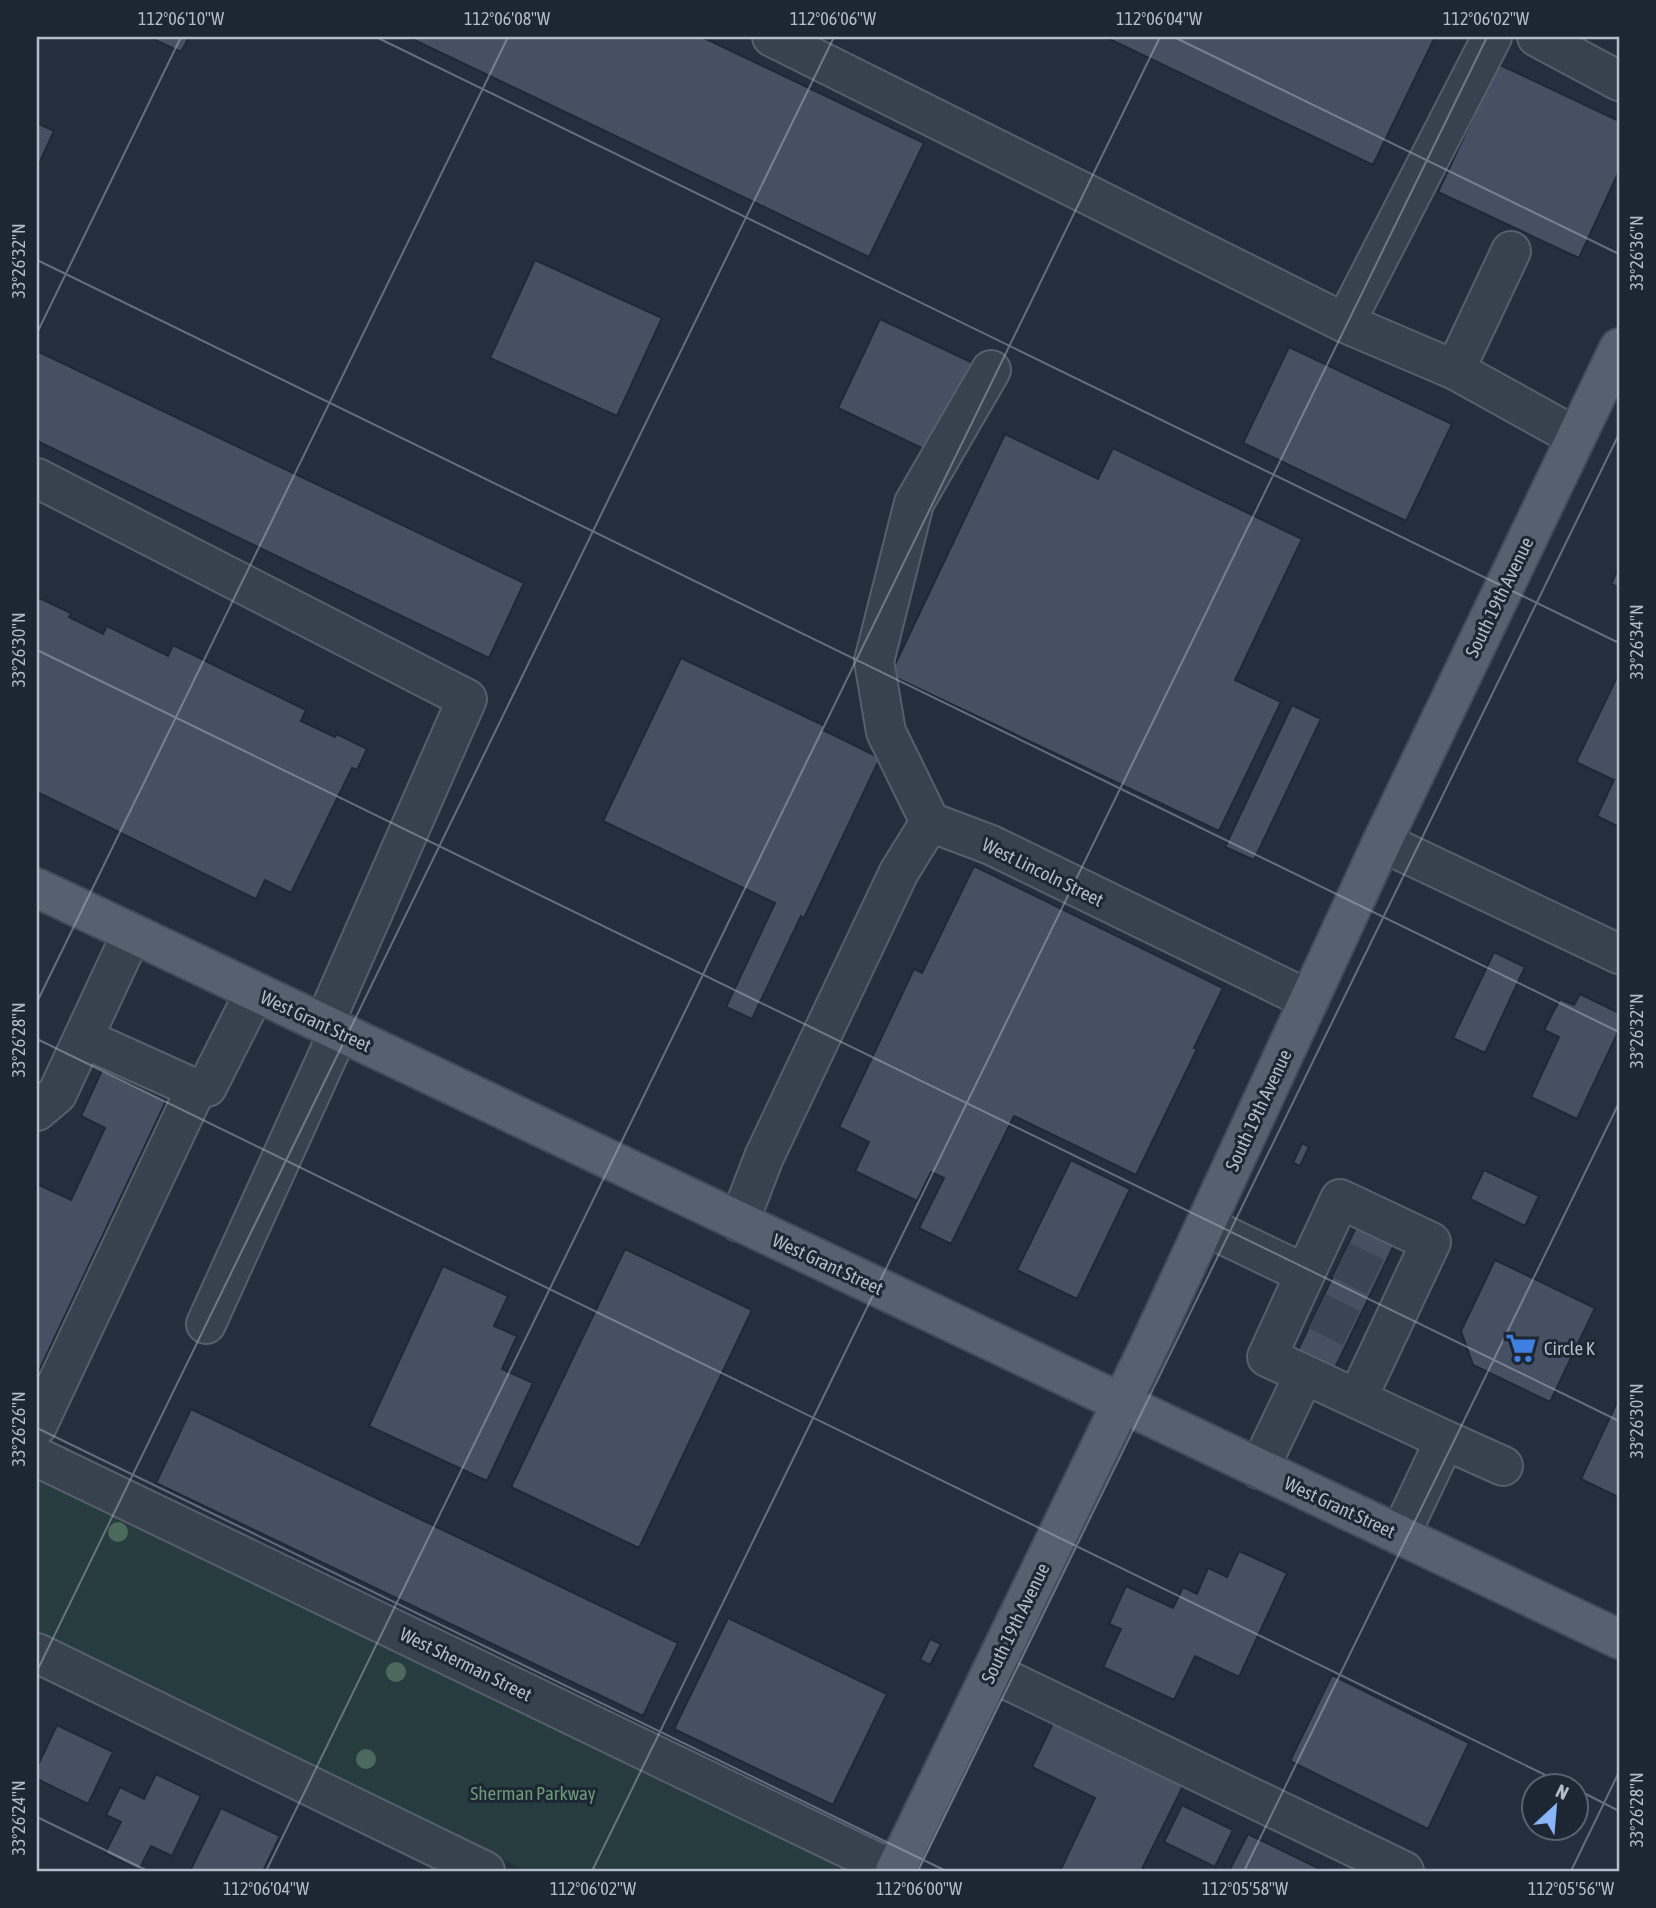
<svg xmlns="http://www.w3.org/2000/svg" width="1656" height="1908" font-family="'Asap Condensed',sans-serif">
<style>
.green{fill:#263c3f}
.building{fill:#455162;stroke:#1f2835;stroke-width:2}
.lines{fill:none;stroke-linecap:round;stroke-linejoin:round}
.minor-tunnel{stroke:#3a4453;stroke-width:38;stroke-dasharray:38 19;stroke-linecap:butt}
.minor-casing{stroke:#565f6c;stroke-width:42}
.major-casing{stroke:#414a57;stroke-width:42}
.minor{stroke:#38414e;stroke-width:38}
.major{stroke:#56606e;stroke-width:38}
.tree{fill:#4b6a5d}
.ticks{fill:none;stroke:#b4bcc9;stroke-width:2;stroke-opacity:0.45}
.labels{text-anchor:middle;dominant-baseline:central;stroke-width:6;stroke-linejoin:round;paint-order:stroke}
.street-label{font-size:19px;fill:#b4bcc9;stroke:#1d2633}
.poi-label{font-size:19px;fill:#b4bcc9;stroke:#1d2633;text-anchor:start}
.park-label{font-size:19px;fill:#6b9a76;stroke:#1d2633}
.neatline{fill:none;stroke:#b4bcc9;stroke-width:2.5}
.ticks-label{font-size:18px;text-anchor:middle;fill:#b4bcc9}
</style>
<rect width="100%" height="100%" fill="#242f3e"/>
<!-- green -->
<path class="green" d="M37,1470l798,392 1,9h-310l-489,-237z"/>
<!-- building -->
<path class="building" d="M149,37h40l-8,15z
M408,37h294l222,106 -55,114z
M1105,37h330l-62,128z
M1498,64l121,57v50l-40,87 -141,-66z
M37,123l17,8 -17,37z
M535,260l127,58 -45,98 -127,-58z
M880,319l93,44 -43,89 -92,-44z
M1289,347l163,77 -46,97 -163,-78z
M37,351l487,232 -35,75 -452,-217z
M1005,434l93,45 15,-31 189,91 -67,141 46,22 -62,129 -329,-156z
M1619,567v21l-8,-4z
M37,597l34,16 -2,4 34,17 4,-8 61,30 5,-11 133,65 -5,11 34,16 2,-3 30,15 -10,21 -5,-2 -61,125 -26,-13 -9,19 -219,-107z
M681,658l144,68 -2,4 57,28 -76,160 -3,-2 -49,103 -26,-12 49,-104 -172,-82z
M1618,675h1v152l-22,-11 17,-36 -38,-18z
M1292,705l29,14 -67,141 -29,-13z
M974,866l249,122 -29,60 3,1 -61,126 -122,-59 -63,128 -32,-16 25,-50 -13,-6 -14,29 -62,-30 14,-29 -30,-15 75,-158 8,4z
M1494,952l31,15 -40,86 -32,-15z
M1580,994l39,19v17l-42,89 -46,-22 28,-60 -15,-7 16,-31 14,6z
M102,1070l64,31 -129,274v-191l34,16 34,-72 -24,-12z
M1302,1143l7,4 -9,19 -7,-3z
M1071,1160l59,29 -53,110 -60,-29z
M1484,1170l55,26 -14,30 -55,-27z
M1358,1223l38,18 -61,127 -37,-18z
M625,1249l127,61 -113,238 -128,-61z
M1495,1260l100,48 -45,94 -77,-37 -12,-34z
M443,1266l65,30 -14,30 23,10 -15,33 31,14 -46,98 -118,-55z
M1619,1398v95l-1,4 -37,-18z
M191,1409l487,234 -35,73 -487,-233z
M1239,1551l48,22 -48,104 -44,-21 -21,44 -71,-33 18,-38 -12,-5 17,-38 47,22 10,-21 14,7 11,-26 19,9z
M728,1618l159,76 -54,111 -159,-76z
M930,1639l11,5 -11,21 -10,-5z
M1332,1675l137,68 -41,86 -138,-68z
M1053,1723l130,63 -42,85h-81l35,-73 -63,-31z
M57,1725l56,27 -25,52 -51,-25v-12z
M156,1774l45,22 -29,60 -21,-10 -12,24 -34,-17 16,-31 -15,-7 14,-28 24,12z
M1182,1805l51,25 -18,37 -51,-25z
M221,1808l59,28 -17,35h-73z
M1248,1834l76,37h-95z"/>
<g class="lines">
<!-- minor-tunnel -->
<path class="minor-tunnel" d="M1341,1260l37,18
M1317,1311l36,18"/>
<!-- minor casing -->
<g class="minor-casing">
<path id="minor" d="M772,37l573,286
M1492,37l-147,286 110,47 121,67
M1537,37l82,44
M991,370l-77,133 -40,158 12,71 44,90 61,23 318,155
M1455,370l56,-119
M37,478l430,221 -143,325
M1382,842l237,112
M83,1038l113,51 11,-2 48,-95
M37,1111l20,-17 75,-161
M739,1222l25,-65 135,-285 31,-50
M1205,1226l100,48 -38,83 178,83 -45,95
M1305,1274l35,-75 91,43 -74,157
M206,1324l133,-293
M37,1426l159,-337
M1445,1440l58,26
M37,1457l858,414
M1259,1469l45,-94
M37,1653l448,218
M991,1672l413,199"/>
</g>
<!-- major casing -->
<g class="major-casing">
<path id="major" d="M37,888l1582,751
M895,1871l256,-529 231,-500 237,-494"/>
</g>
<!-- minor -->
<use href="#minor" class="minor"/>
<!-- major -->
<use href="#major" class="major"/>
</g>
<!-- trees -->
<g class="tree">
<circle cx="118" cy="1532" r="10"/>
<circle cx="396" cy="1672" r="10"/>
<circle cx="366" cy="1759" r="10"/>
</g>
<!-- ticks -->
<path class="ticks" d="M376,37l1243,606M1174,37l445,217M37,260l1582,772M37,333l144,-296M37,650l1582,771M37,1002l471,-965M37,1039l1531,747M37,1428l909,443M37,1671l797,-1634M1576,1789l43,22M37,1817l111,54M266,1871l894,-1834M592,1871l895,-1834M918,1871l701,-1437M1244,1871l375,-768M1571,1871l48,-99"/>
<!-- icons -->
<defs>
<g id="supermarket-bare" transform="scale(2.415)"><path d="M-6-5.5h2.5l.6 2H6L4.5 2H-2.5L-4.4-4H-6ZM-1.5 3.2a1.3 1.3 0 1 0 .1 0ZM3 3.2a1.3 1.3 0 1 0 .1 0Z" fill="#3f7fe0" stroke="#1d2633" stroke-width="2.5" paint-order="stroke"/></g>
</defs>
<g fill-rule="evenodd">
<use href="#supermarket-bare" x="1521" y="1348"/>
</g>
<g class="labels">
<!-- street labels -->
<g class="street-label">
<text transform="translate(1499 597) rotate(-64)">South 19th Avenue</text>
<text transform="translate(1043 872) rotate(26)">West Lincoln Street</text>
<text transform="translate(316 1021) rotate(25)">West Grant Street</text>
<text transform="translate(1258 1110) rotate(-65)">South 19th Avenue</text>
<text transform="translate(828 1264) rotate(25)">West Grant Street</text>
<text transform="translate(1340 1507) rotate(25)">West Grant Street</text>
<text transform="translate(1015 1623) rotate(-64)">South 19th Avenue</text>
<text transform="translate(466 1664) rotate(26)">West Sherman Street</text>
</g>
<!-- poi labels -->
<g class="poi-label">
<text x="1544" y="1348">Circle K</text>
</g>
<!-- park labels -->
<g class="park-label">
<text x="533" y="1793">Sherman Parkway</text>
</g>
</g>
<!-- border -->
<rect width="1656" height="1908" fill="none" stroke="#1d2633" stroke-width="77"/>
<!-- north arrow -->
<g transform="translate(1555 1807) rotate(26)"><circle r="33" fill="#1d2633" stroke="#59626f" stroke-width="2"/>
<path d="M0-5L12 26L0 18L-12 26Z" fill="#8ab4f8"/>
<text y="-10" font-size="19" font-weight="bold" text-anchor="middle" fill="#b4bcc9">N</text>
</g>
<rect x="38" y="38" width="1580" height="1832" class="neatline"/>
<g class="ticks-label">
<text x="181" y="25">112°06'10"W</text>
<text x="507" y="25">112°06'08"W</text>
<text x="833" y="25">112°06'06"W</text>
<text x="1159" y="25">112°06'04"W</text>
<text x="1486" y="25">112°06'02"W</text>
<text transform="translate(1637 253) rotate(-90)" y="6">33°26'36"N</text>
<text transform="translate(19 261) rotate(-90)" y="6">33°26'32"N</text>
<text transform="translate(1637 642) rotate(-90)" y="6">33°26'34"N</text>
<text transform="translate(19 650) rotate(-90)" y="6">33°26'30"N</text>
<text transform="translate(1637 1031) rotate(-90)" y="6">33°26'32"N</text>
<text transform="translate(19 1040) rotate(-90)" y="6">33°26'28"N</text>
<text transform="translate(1637 1421) rotate(-90)" y="6">33°26'30"N</text>
<text transform="translate(19 1429) rotate(-90)" y="6">33°26'26"N</text>
<text transform="translate(1637 1810) rotate(-90)" y="6">33°26'28"N</text>
<text transform="translate(19 1818) rotate(-90)" y="6">33°26'24"N</text>
<text x="266" y="1895">112°06'04"W</text>
<text x="593" y="1895">112°06'02"W</text>
<text x="919" y="1895">112°06'00"W</text>
<text x="1245" y="1895">112°05'58"W</text>
<text x="1571" y="1895">112°05'56"W</text>
</g>
</svg>
